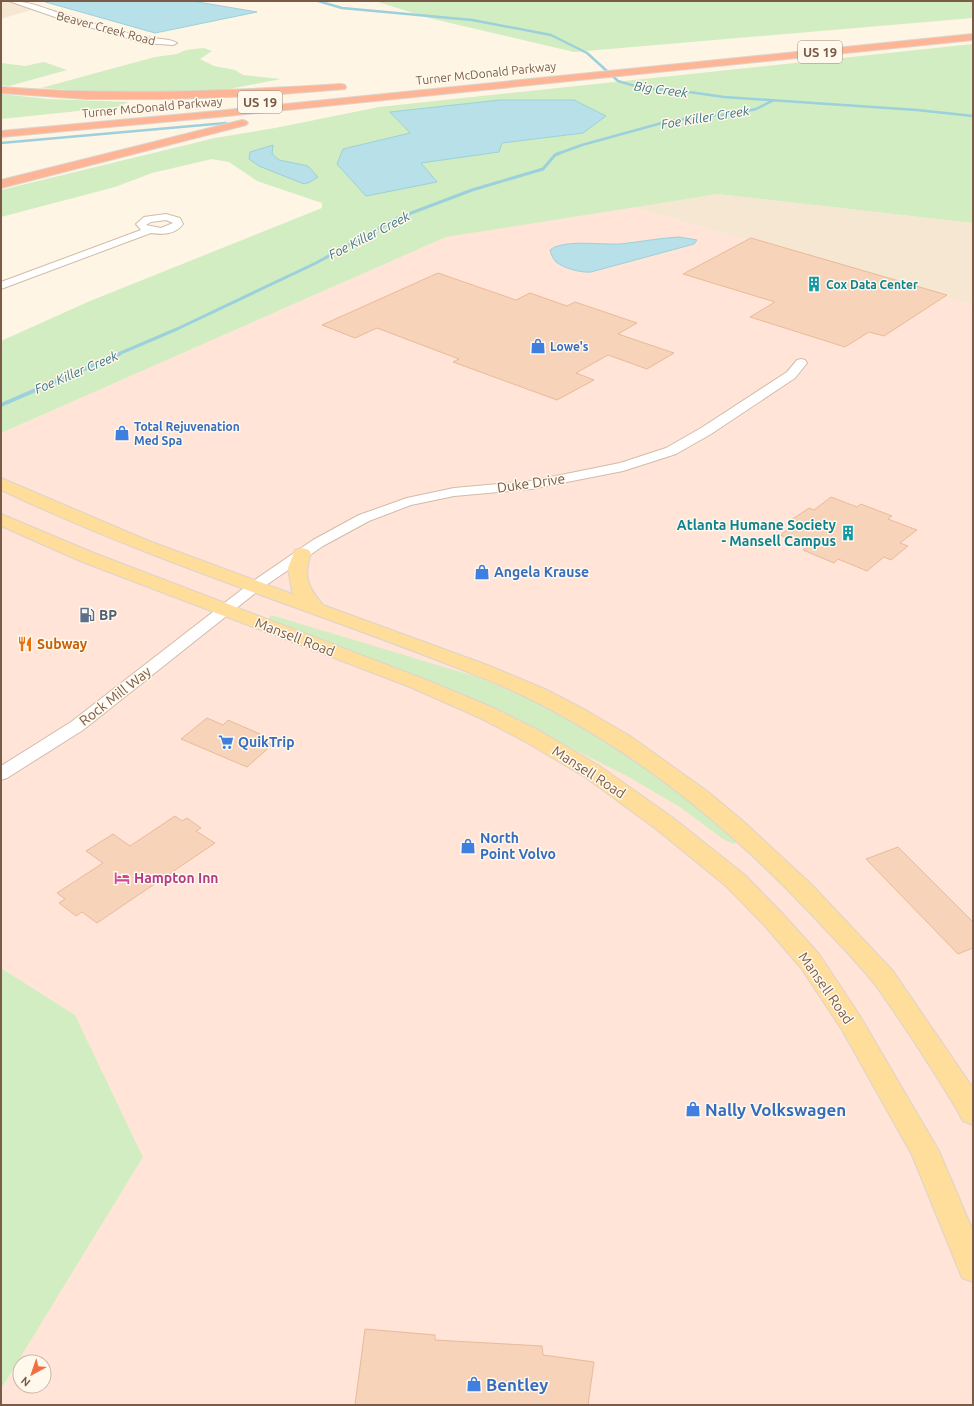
<svg xmlns="http://www.w3.org/2000/svg" width="974" height="1406" font-family="Ubuntu,sans-serif">
<style>
.residential{fill:#f6e7d2}
.commercial{fill:#ffe4d7;fill-rule:evenodd}
.green{fill:#d1edc1;fill-rule:evenodd}
.water{fill:#b7e0e9;stroke:#9cd0dc}
.lines{fill:none;stroke-linecap:round;stroke-linejoin:round}
.stream-far2{stroke:#9cd0dc;stroke-width:2.5}
.stream-far1{stroke:#9cd0dc;stroke-width:3}
.stream{stroke:#9cd0dc;stroke-width:4}
.building{fill:#f6d3b9;stroke:#eaba98}
.minor-casing{stroke:#d0bca9;stroke-width:2}
.major-casing{stroke:#dcd4cf;stroke-width:2}
.highway-casing{stroke:#dcd4cf;stroke-width:2}
.minor{fill:#fff;fill-rule:evenodd}
.major{fill:#ffdd9a;fill-rule:evenodd}
.highway{fill:#fdb596;fill-rule:evenodd}
.labels{text-anchor:middle;dominant-baseline:central;stroke-width:3;stroke-linejoin:round;paint-order:stroke}
.far-street-label{font-size:12px;fill:#795b47;stroke:#fff8ec}
.far-culture-label{font-size:12px;font-weight:bold;fill:#0d838f;stroke:#fff8ec;text-anchor:start}
.far-shop-label{font-size:12px;font-weight:bold;fill:#366cbe;stroke:#fff8ec;text-anchor:start}
.shield{fill:#fff8ec;stroke:#a18a78;stroke-width:1}
.shield-label{font-size:13px;font-weight:bold;fill:#795b47}
.far-water-label{font-size:13px;font-style:italic;fill:#3c7787;stroke:#fff8ec}
.street-label{font-size:14px;fill:#795b47;stroke:#fff8ec}
.culture-label{font-size:14px;font-weight:bold;fill:#0d838f;stroke:#fff8ec;text-anchor:end}
.shop-label{font-size:14px;font-weight:bold;fill:#366cbe;stroke:#fff8ec;text-anchor:start}
.service-label{font-size:14px;font-weight:bold;fill:#4e5e75;stroke:#fff8ec;text-anchor:start}
.food-label{font-size:14px;font-weight:bold;fill:#c56008;stroke:#fff8ec;text-anchor:start}
.hotel-label{font-size:14px;font-weight:bold;fill:#b23c85;stroke:#fff8ec;text-anchor:start}
.near-shop-label{font-size:17px;font-weight:bold;fill:#366cbe;stroke:#fff8ec;text-anchor:start}
</style>
<rect width="100%" height="100%" fill="#fef5e4"/>
<!-- residential -->
<path class="residential" d="M1,1h24l9,8 -33,10z
M718,194l255,29v82l-341,-98z"/>
<!-- commercial -->
<path class="commercial" d="M632,207l341,98v1100h-972v-16l142,-232 -68,-142 -74,-47v-535l445,-196zM20,1362h24v24h-24z"/>
<!-- green -->
<path class="green" d="M375,1h598v17l-399,34 -145,-34z
M973,44v179l-255,-29 -272,43 -445,196v-92l89,-40 232,-93v-5l-65,-22 -28,-19 -17,-3 -60,14 -37,14 -114,30v-27l214,-52 60,-10 104,-21zM500,100h73l33,16 -23,17 -81,10 -3,9 -79,11 16,19 -93,-33 67,-16 -20,-21z
M204,48l8,3 -12,8 14,7 21,4 8,5 38,4 -57,11 -60,3 -61,-1 -62,-4 114,-31 22,-3 9,-4z
M44,62l23,8 -58,16 -8,-1v-22l24,3z
M1,94l47,5 81,3 -12,5 -116,12z
M271,615l206,62c40,16 80,34 118,56 51,30 97,70 142,108l-3,3 -11,-5 -43,-32 -53,-31 -164,-82 -192,-71 -3,-3z
M1,968l74,47 68,142 -142,232z"/>
<!-- water -->
<path class="water" d="M42,1h150l65,11 -102,21z
M500,100h74l32,16 -23,17 -81,10 -3,9 -78,11 16,19 -71,14 -29,-32 6,-15 67,-16 -20,-21z
M273,145l-1,9 7,6 29,6 10,11 -8,5 -6,2 -45,-18 -10,-7 1,-7z
M679,237l18,3 -3,4 -103,28c-11,1 -27,-4 -35,-10 -3,-3 -5,-8 -6,-12 13,-11 52,-5 70,-6 20,-2 39,-6 59,-7z"/>
<g class="lines">
<!-- stream-far2 -->
<path class="stream-far2" d="M318,1l24,7 130,12 79,15 36,18 31,28 24,7 40,3 42,6 193,13 56,6
M1,143l225,-20
M557,154l25,-9 87,-24 68,-8 19,-4 16,-8"/>
<!-- stream-far1 -->
<path class="stream-far1" d="M116,355l61,-26 139,-66 82,-45 74,-28 71,-21 12,-14 5,-2"/>
<!-- stream -->
<path class="stream" d="M1,405l118,-51"/>
</g>
<!-- building -->
<path class="building" d="M751,238l196,57 -63,41 -15,-4 -24,15 -95,-30 25,-15 -92,-28z
M438,273l78,27 14,-7 37,13 8,-4 62,21 -19,11 56,19 -27,16 -39,-14 -32,18 18,7 -37,20 -104,-38 6,-3 -82,-31 -22,10 -33,-13z
M831,497l26,10 4,-3 31,12 -4,3 29,11 -17,13 8,3 -17,14 -7,-3 -17,14 -29,-12 -4,4 -31,-13 5,-4 -28,-11 17,-12 -6,-3 18,-12 5,2z
M207,718l16,7 5,-5 32,14 -4,4 16,7 -25,22 -66,-28z
M175,816l7,5 5,-3 14,10 -5,3 19,12 -118,80 -15,-11 -6,4 -17,-13 6,-4 -8,-6 46,-30 -17,-12 27,-17 17,12z
M898,847l75,75v26l-15,6 -92,-95z
M365,1329l70,6v5l107,6 1,9 51,7 -6,43h-233z"/>
<g class="lines">
<!-- minor casing -->
<g class="minor-casing">
<path id="minor" d="M9,1c20,0 35,7 53,13 26,8 51,15 77,22 9,3 32,2 38,7l-4,2 -29,-2 -89,-26z
M166,214l14,4 3,6c-7,10 -20,11 -32,9l-150,56v-7l140,-52 -5,-6 8,-7zM166,220l7,3 -12,5 -15,-3 5,-3z
M801,359l4,1 2,3 -12,15 -84,56 -35,20 -53,17 -92,18 -77,7 -43,9 -42,16 -46,25 -64,44 -176,140 -76,48 -6,2v-14l70,-44 178,-138 64,-44 46,-25 48,-17 47,-10 77,-7 89,-18 46,-15 35,-20 86,-56 10,-12z"/>
</g>
<!-- major casing -->
<g class="major-casing">
<path id="major" d="M1,478l148,63 146,54 -3,-3 -4,-24 7,-18 7,-2 7,2 2,4c-8,23 -3,33 12,51l167,61 57,24 42,22 41,24 77,55 36,30 69,64 81,86 80,117v37l-10,-4c-15,-28 -33,-54 -50,-81 -12,-18 -24,-36 -37,-54 -20,-26 -44,-49 -66,-73 -90,-95 -194,-178 -315,-230 -164,-67 -334,-117 -494,-193z
M1,514l93,39 330,126 70,29 46,23 61,36 71,50 73,58 37,38 37,41 41,62 79,135 34,80v51l-11,-4 -50,-123 -70,-125 -41,-62 -37,-43 -37,-38 -71,-58 -71,-52 -61,-36 -44,-23 -70,-31 -330,-126 -79,-35z"/>
</g>
<!-- highway casing -->
<g class="highway-casing">
<path id="highway" d="M973,34v6l-756,77 -216,20v-6l216,-20z
M341,84l4,1 1,2 -1,2 -89,7 -85,3h-85l-85,-6v-6c114,9 226,4 340,-3z
M242,120l4,1 2,2 -2,2 -245,63v-8z"/>
</g>
<!-- minor -->
<use href="#minor" class="minor"/>
<!-- major -->
<use href="#major" class="major"/>
<!-- highway -->
<use href="#highway" class="highway"/>
</g>
<!-- icons -->
<defs>
<g id="building-bare" transform="scale(1.2)"><path d="M-4-6H4V6H1V3H-1V6H-4ZM-2.5-4.3h1.7v1.8h-1.7ZM.8-4.3h1.7v1.8H.8ZM-2.5-1h1.7V.8h-1.7ZM.8-1h1.7V.8H.8Z" fill="#0f9aa8" stroke="#fff8ec" stroke-width="2.5" paint-order="stroke"/></g>
<g id="shop-bare" transform="scale(1.2)"><path d="M-5-2.5h2.3a2.7 3.5 0 0 1 5.4 0H5L5.5 6h-11ZM-1.5-2.5h3a1.5 2.3 0 0 0-3 0Z" fill="#3f7fe0" stroke="#fff8ec" stroke-width="2.5" paint-order="stroke"/></g>
<g id="fuel-bare" transform="scale(1.2)"><path d="M-5.5-6h7V0h2V4h1.3V-2.5L3-4.5l.8-.8L6-3V5H2.5V1h-1V6h-7ZM-4.2-4.7v3.2H.2V-4.7Z" fill="#5c6f8a" stroke="#fff8ec" stroke-width="2.5" paint-order="stroke"/></g>
<g id="restaurant-bare" transform="scale(1.2)"><path d="M-5-6h1v4h1v-4h1v4h1v-4h1v5L-1.5 .5V6h-2V.5L-5-1ZM5-6V6H3V1.5H1.5Q1.5-4 5-6Z" fill="#e8710a" stroke="#fff8ec" stroke-width="2.5" paint-order="stroke"/></g>
<g id="supermarket-bare" transform="scale(1.2)"><path d="M-6-5.5h2.5l.6 2H6L4.5 2H-2.5L-4.4-4H-6ZM-1.5 3.2a1.3 1.3 0 1 0 .1 0ZM3 3.2a1.3 1.3 0 1 0 .1 0Z" fill="#3f7fe0" stroke="#fff8ec" stroke-width="2.5" paint-order="stroke"/></g>
<g id="hotel-bare" transform="scale(1.2)"><path d="M-6-4.5h1.5V1H6V5H4.5V3h-9V5H-6ZM-4 0a1.8 1.8 0 1 1 3.6 0ZM.5 0V-2.5h3Q6-2.5 6 0Z" fill="#d1479c" stroke="#fff8ec" stroke-width="2.5" paint-order="stroke"/></g>
</defs>
<g fill-rule="evenodd">
<use href="#building-bare" x="814" y="284"/>
<use href="#shop-bare" x="538" y="346"/>
<use href="#shop-bare" x="122" y="433"/>
<use href="#building-bare" x="848" y="533"/>
<use href="#shop-bare" x="482" y="572"/>
<use href="#fuel-bare" x="87" y="615"/>
<use href="#restaurant-bare" x="25" y="644"/>
<use href="#supermarket-bare" x="226" y="742"/>
<use href="#shop-bare" x="468" y="846"/>
<use href="#hotel-bare" x="122" y="878"/>
<use href="#shop-bare" x="693" y="1109"/>
<use href="#shop-bare" x="474" y="1384"/>
</g>
<g class="labels">
<!-- far-street labels -->
<g class="far-street-label">
<text transform="translate(106 28) rotate(15)">Beaver Creek Road</text>
<text transform="translate(486 73) rotate(-6)">Turner McDonald Parkway</text>
<text transform="translate(152 107) rotate(-5)">Turner McDonald Parkway</text>
</g>
<!-- far-culture labels -->
<g class="far-culture-label">
<text x="826" y="284">Cox Data Center</text>
</g>
<!-- far-shop labels -->
<g class="far-shop-label">
<text x="550" y="346">Lowe's</text>
<text x="134" y="426">Total Rejuvenation<tspan x="134" dy="14">Med Spa</tspan></text>
</g>
<!-- shield labels -->
<g class="shield">
<rect x="798" y="41" width="44" height="22" rx="3"/>
<rect x="238" y="91" width="44" height="22" rx="3"/>
</g>
<g class="shield-label">
<text x="820" y="52">US 19</text>
<text x="260" y="102">US 19</text>
</g>
<!-- far-water labels -->
<g class="far-water-label">
<text transform="translate(661 89) rotate(8)">Big Creek</text>
<text transform="translate(705 117) rotate(-9)">Foe Killer Creek</text>
<text transform="translate(369 235) rotate(-27)">Foe Killer Creek</text>
<text transform="translate(76 372) rotate(-23)">Foe Killer Creek</text>
</g>
<!-- street labels -->
<g class="street-label">
<text transform="translate(531 483) rotate(-8)">Duke Drive</text>
<text transform="translate(295 637) rotate(21)">Mansell Road</text>
<text transform="translate(115 696) rotate(-38)">Rock Mill Way</text>
<text transform="translate(589 772) rotate(33)">Mansell Road</text>
<text transform="translate(826 988) rotate(55)">Mansell Road</text>
</g>
<!-- culture labels -->
<g class="culture-label">
<text x="836" y="525">Atlanta Humane Society<tspan x="836" dy="16">- Mansell Campus</tspan></text>
</g>
<!-- shop labels -->
<g class="shop-label">
<text x="494" y="572">Angela Krause</text>
<text x="238" y="742">QuikTrip</text>
<text x="480" y="838">North<tspan x="480" dy="16">Point Volvo</tspan></text>
</g>
<!-- service labels -->
<g class="service-label">
<text x="99" y="615">BP</text>
</g>
<!-- food labels -->
<g class="food-label">
<text x="37" y="644">Subway</text>
</g>
<!-- hotel labels -->
<g class="hotel-label">
<text x="134" y="878">Hampton Inn</text>
</g>
<!-- near-shop labels -->
<g class="near-shop-label">
<text x="705" y="1109">Nally Volkswagen</text>
<text x="486" y="1384">Bentley</text>
</g>
</g>
<!-- border -->
<rect width="974" height="1406" fill="none" stroke="#795b47" stroke-width="4"/>
<!-- north arrow -->
<g transform="translate(32 1374) rotate(220)"><circle r="19" fill="#fff8ec" stroke="#c9b9aa"/>
<path d="M0-3L7 15L0 10L-7 15Z" fill="#f26e3f"/>
<text y="-6" font-size="11" font-weight="bold" text-anchor="middle" fill="#795b47">N</text>
</g>
</svg>
